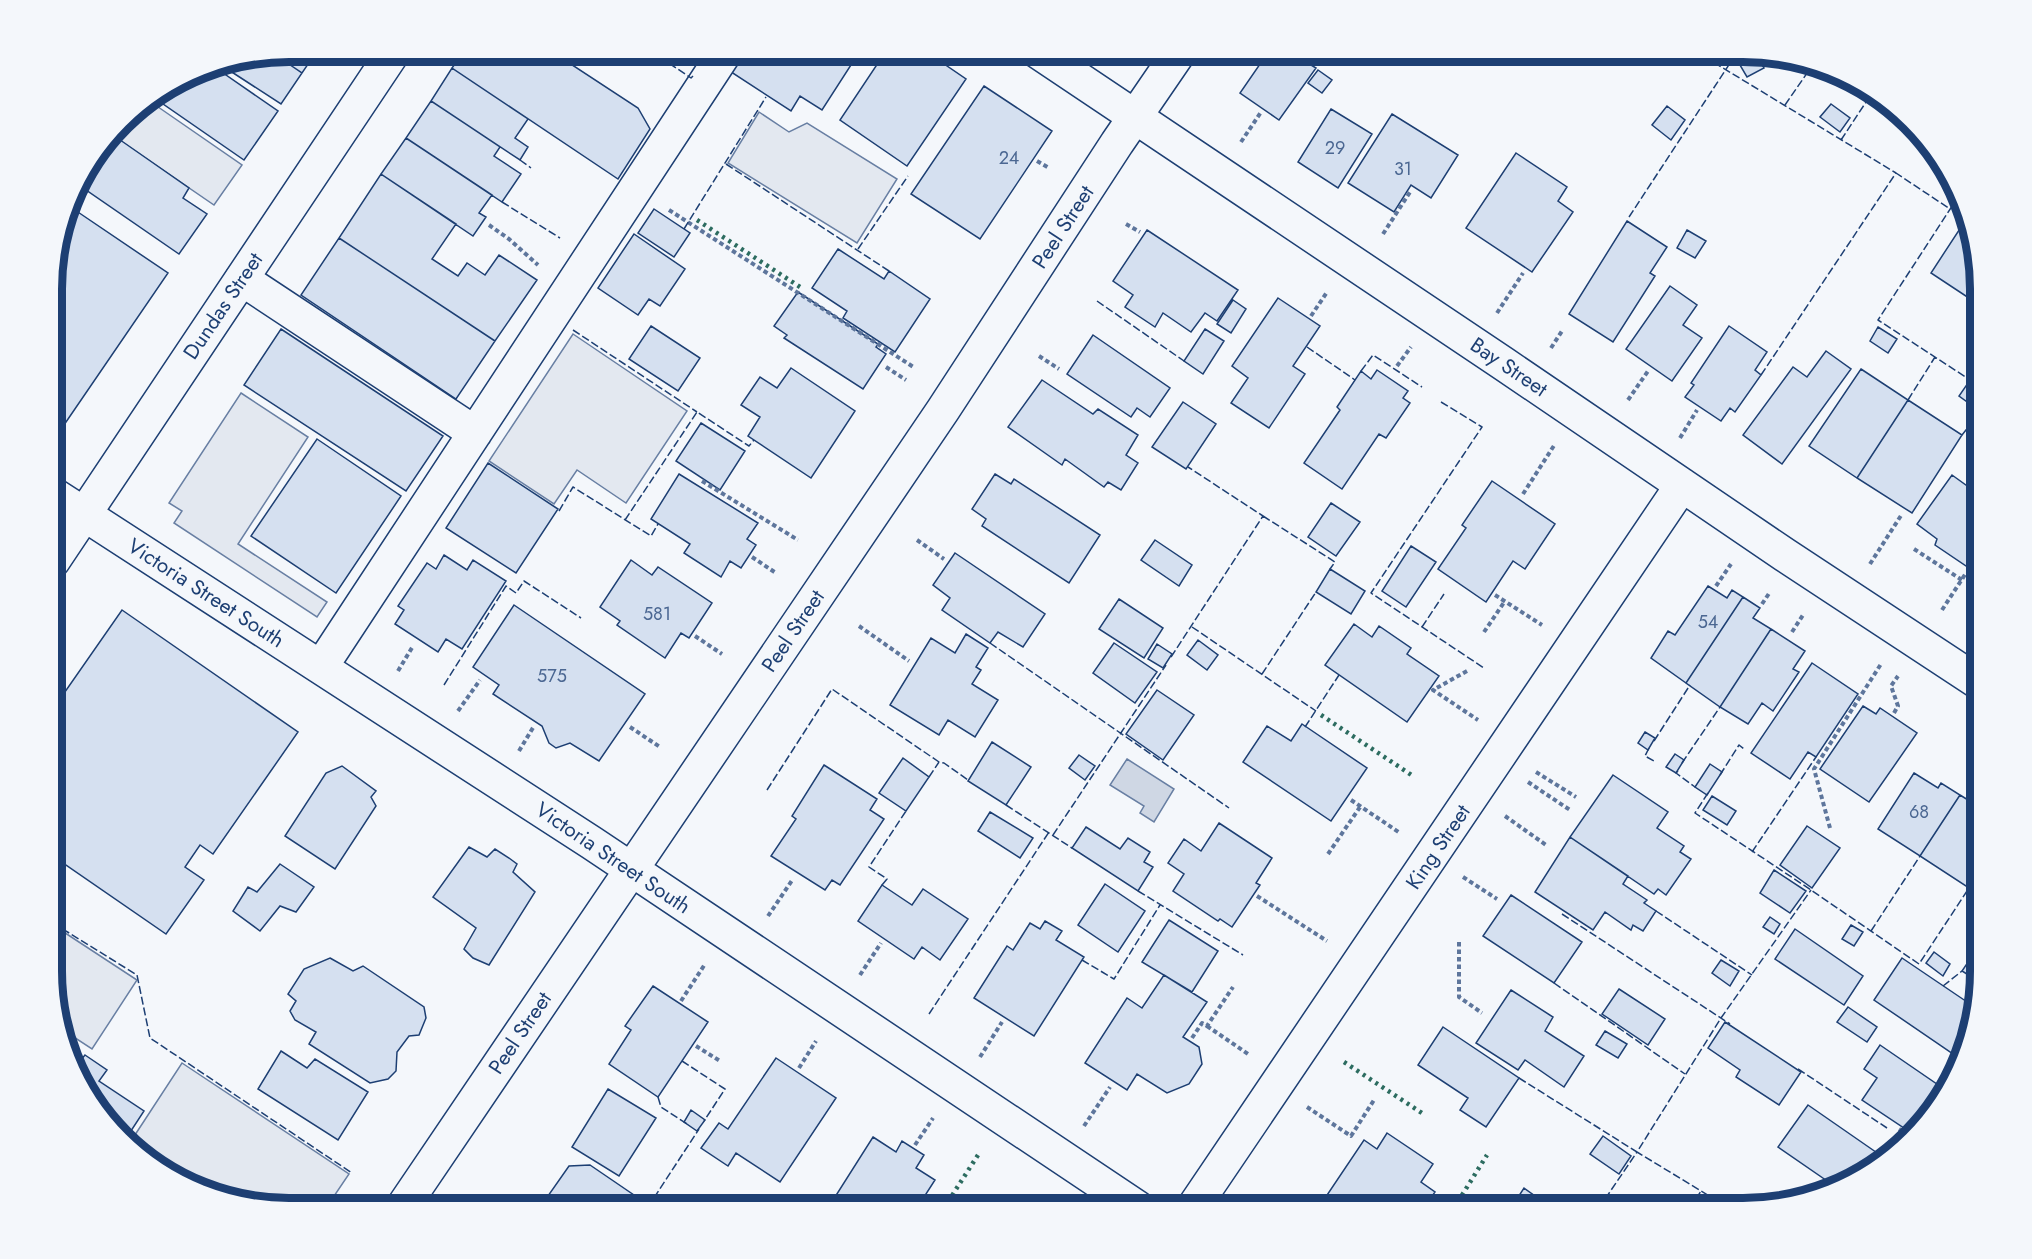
<svg xmlns="http://www.w3.org/2000/svg" width="2032" height="1259" font-family="Jost,sans-serif">
<style>
.parking{fill:#e3e8f0;stroke:#687fa3;stroke-width:1.5}
.water{fill:#cfd7e4;stroke:#687fa3;stroke-width:1.5}
.building{fill:#d5e0f0;stroke:#1d3f73;stroke-width:1.5}
.lines{fill:none;stroke-linecap:round;stroke-linejoin:round}
.minor-casing{stroke:#1d3f73;stroke-width:36}
.major-casing{stroke:#1d3f73;stroke-width:36}
.path{stroke:#5e769c;stroke-width:4;stroke-dasharray:4.5 3;stroke-linecap:butt}
.minor{stroke:#f4f7fb;stroke-width:33}
.major{stroke:#f4f7fb;stroke-width:33}
.hedge{stroke:#2c6c60;stroke-width:4.5;stroke-dasharray:3 4.5;stroke-linecap:butt}
.fence{stroke:#1d3f73;stroke-width:1.5;stroke-dasharray:8 3;stroke-linecap:butt}
.labels{text-anchor:middle;dominant-baseline:central;stroke-width:4.5;stroke-linejoin:round;paint-order:stroke}
.number-label{font-size:18px;fill:#4b6792}
.street-label{font-size:21px;fill:#1d3f73;stroke:#f4f7fb}
.rim{fill:none;stroke:#1d3f73;stroke-width:8}
</style>
<rect width="100%" height="100%" fill="#f4f7fb"/>
<!-- parking -->
<path class="parking" d="M148,100l94,65 -28,40 -102,-70 20,-25z
M759,112l30,20 18,-9 90,56 -40,64 -129,-80z
M573,334l114,77 -61,92 -49,-33 -23,34 -65,-43z
M241,393l67,44 -70,107 89,58 -10,15 -143,-94 8,-12 -13,-8z
M53,925l84,55 -45,69 -29,-19 -10,-29z
M182,1063l167,111 -23,34h-38l-75,-13 -56,-27 -26,-27z"/>
<!-- water -->
<path class="water" d="M1127,759l47,30 -20,33 -14,-9 4,-7 -34,-21z"/>
<!-- building -->
<path class="building" d="M289,51h28l-15,22 -28,-19z
M464,51h87l87,57 12,21 -32,50 -166,-111z
M736,51h61l-2,3 9,7 7,-10h49l-38,59 -22,-14 -9,15 -66,-43z
M886,51h39l41,28 -59,87 -67,-46z
M1269,51h45l-8,11 10,6 -37,52 -39,-27z
M1750,52l5,1 9,15 -17,9 -10,-17z
M274,54l28,19 -21,31 -60,-39z
M213,66l65,45 -34,49 -91,-63 45,-28z
M452,68l76,51 -13,19 13,9 -8,13 -89,-59z
M1318,70l14,10 -10,13 -14,-10z
M984,86l68,45 -72,108 -69,-45z
M431,101l69,46 -6,9 27,18 -19,28 -96,-64z
M1831,104l19,14 -10,14 -20,-15z
M1667,106l18,14 -14,20 -19,-15z
M1331,109l41,25 -34,54 -40,-26z
M1392,114l66,41 -27,43 -20,-13 -17,27 -46,-29z
M113,135l76,53 -6,10 24,16 -28,40 -103,-71z
M406,138l86,57 -13,18 7,4 -13,19 -92,-62z
M1516,153l51,34 -9,14 15,11 -41,60 -66,-44z
M381,174l75,50 -24,35 26,17 9,-13 18,12 14,-20 38,25 -42,61 -156,-103z
M69,206l99,67 -115,168v-183z
M654,209l36,24 -16,24 -36,-24z
M1627,221l40,26 -17,26 5,3 -42,66 -44,-28z
M1965,221l16,52v33l-50,-33z
M1147,230l91,60 -21,31 -12,-8 -14,19 -28,-19 -8,14 -30,-20 8,-12 -20,-14z
M1687,230l19,11 -11,17 -18,-10z
M634,234l51,35 -25,37 -11,-7 -11,16 -40,-27z
M339,238l156,103 -39,58 -155,-104z
M838,249l46,30 5,-8 41,28 -35,53 -52,-34 4,-7 -35,-23z
M1670,286l27,19 -14,20 19,13 -30,43 -46,-32z
M798,292l80,52 -2,3 10,7 -23,35 -79,-51 3,-3 -13,-9z
M1278,298l42,28 -27,40 12,8 -36,54 -38,-25 17,-25 -16,-12z
M1233,300l13,9 -15,24 -14,-9z
M651,326l49,32 -22,33 -49,-32z
M1729,326l38,26 -12,18 6,5 -26,37 -5,-4 -9,13 -36,-24 9,-12 -3,-2z
M1878,327l19,12 -9,14 -18,-12z
M281,329l162,107 -37,55 -162,-106z
M1205,329l19,12 -21,33 -19,-13z
M1093,335l77,53 -20,29 -13,-9 -6,9 -64,-43z
M1826,351l25,18 -69,95 -39,-29 50,-68 14,10z
M791,368l64,43 -44,67 -63,-42 12,-19 -19,-12 19,-28 17,11z
M1861,369l47,31 -51,78 -48,-32z
M1377,370l31,21 -5,7 7,5 -24,35 -7,-4 -37,55 -38,-26 36,-53 -3,-3 24,-36 10,8z
M1042,380l51,34 5,-5 40,26 -12,20 12,8 -17,27 -13,-8 -4,5 -39,-28 -3,6 -54,-38z
M1968,383l13,9v12l-4,5 -18,-13z
M1908,400l54,35 -50,78 -55,-35z
M1183,402l33,22 -30,45 -34,-22z
M701,423l44,28 -25,39 -44,-29z
M317,439l84,57 -65,97 -85,-57z
M488,463l70,46 -42,64 -70,-45z
M679,474l79,49 -11,16 9,6 -15,23 -11,-7 -9,16 -37,-24 6,-9 -39,-25z
M995,474l16,10 3,-5 86,56 -31,48 -87,-57 4,-7 -14,-10z
M1952,475l29,21v80l-46,-31 2,-6 -20,-15z
M1492,481l63,43 -30,45 -12,-8 -27,41 -48,-33 28,-41 -4,-3z
M1331,503l29,19 -24,34 -28,-19z
M1155,540l37,25 -13,21 -38,-26z
M1411,546l25,16 -30,45 -24,-16z
M955,553l90,61 -22,33 -25,-15 -8,11 -48,-33 8,-12 -17,-13z
M444,555l23,15 6,-10 33,21 -44,68 -16,-10 -8,13 -43,-28 9,-14 -6,-4 29,-43 9,6z
M631,560l21,15 6,-8 54,36 -23,35 -8,-5 -16,25 -48,-33 3,-4 -20,-14z
M1330,569l35,22 -14,23 -35,-22z
M1708,586l19,12 5,-8 11,7 -57,86 -35,-25 17,-27 7,4z
M1743,597l17,11 -7,10 18,11 -51,78 -34,-24z
M1119,599l44,29 -19,30 -45,-29z
M514,605l131,89 -46,67 -29,-18 -14,5 -7,-5 -7,-17 -49,-32 6,-9 -26,-18z
M122,610l176,122 -85,122 -13,-9 -15,22 19,13 -38,54 -113,-78v-147z
M1354,624l18,13 7,-11 32,22 -4,6 32,22 -32,46 -82,-57z
M1771,629l34,22 -12,18 6,3 -26,39 -11,-8 -14,21 -28,-17z
M966,634l22,14 -12,19 5,3 -9,14 26,16 -23,37 -27,-17 -9,15 -49,-30 41,-67 24,15z
M1198,640l20,15 -11,15 -20,-15z
M1114,643l43,29 -22,31 -42,-30z
M1157,644l15,10 -9,14 -15,-9z
M1812,663l46,31 -42,63 -8,-5 -18,27 -39,-26z
M1157,690l37,25 -31,45 -37,-26z
M1863,706l13,8 4,-6 37,25 -48,69 -49,-33z
M1302,724l65,44 -36,53 -88,-59 24,-36 24,15z
M1645,732l10,6 -7,12 -10,-7z
M992,742l39,25 -25,38 -38,-24z
M1675,754l9,6 -8,13 -10,-6z
M1079,755l16,11 -10,14 -16,-12z
M903,758l26,19 -23,34 -27,-18z
M1710,764l12,8 -15,23 -12,-8z
M824,765l53,34 -7,11 14,9 -44,66 -8,-5 -7,10 -54,-34 25,-37 -4,-3z
M342,766l34,25 -5,6 5,9 -41,63 -50,-33 41,-63z
M1914,773l24,15 3,-5 19,12 -40,61 -42,-27z
M1613,775l55,37 -11,16 27,18 -4,6 11,7 -25,36 -8,-6 -4,5 -84,-57z
M1960,795l21,13v63l-12,17 -49,-32z
M1712,796l24,15 -9,14 -24,-15z
M990,812l43,26 -13,20 -42,-27z
M1219,823l53,35 -16,25 4,2 -28,42 -12,-8 -2,2 -45,-30 11,-17 -16,-11 16,-24 17,12z
M1807,826l33,22 -28,40 -32,-23z
M1086,827l34,22 8,-11 22,14 -6,10 9,5 -15,24 -66,-43z
M1570,837l58,39 -5,8 24,16 -3,3 12,8 -13,20 -10,-6 -2,5 -26,-18 -12,18 -58,-38z
M469,847l18,10 8,-8 14,9 8,6 -4,8 22,20 -46,73 -16,-7 -9,-9 12,-21 -43,-31z
M280,864l34,23 -18,25 -16,-6 -20,25 -27,-20 15,-24 9,5z
M1774,870l32,21 -16,22 -30,-20z
M1105,884l40,27 -27,41 -40,-27z
M882,885l30,20 11,-16 45,30 -28,41 -18,-13 -8,12 -56,-38z
M1511,895l71,47 -28,41 -71,-47z
M1770,917l10,7 -6,10 -11,-7z
M1169,920l49,31 -26,41 -50,-30z
M1045,921l17,10 -6,9 28,17 -50,79 -60,-38 33,-52 6,4 17,-27 10,6z
M1851,925l12,7 -9,14 -12,-7z
M1795,929l68,47 -19,29 -69,-46z
M1981,943v40l-19,-12z
M1934,952l16,12 -7,12 -17,-13z
M330,958l23,13 10,-5 61,41 2,11 -7,17 -10,1 -12,16 -1,19 -8,8 -18,4 -61,-39 7,-12 -21,-12 -5,-9 6,-10 -8,-7 16,-25z
M1902,958l74,50 -8,38 -6,14 -88,-60z
M1721,960l18,11 -9,15 -18,-13z
M1164,975l43,27 -24,35 16,10 3,17 -13,20 -22,9 -30,-19 -10,16 -42,-27 42,-65 15,10z
M653,986l55,36 -50,75 -49,-33 22,-34 -6,-4z
M1619,989l46,30 -17,26 -46,-31z
M1511,990l42,27 -8,14 39,25 -20,31 -39,-27 -7,10 -42,-27z
M1848,1007l29,20 -10,15 -30,-20z
M1725,1022l76,50 -22,33 -43,-28 4,-7 -32,-22z
M1443,1027l76,51 -33,49 -26,-17 8,-12 -50,-33z
M1605,1031l22,13 -9,14 -22,-13z
M1880,1045l67,46 -6,11 -31,30 -48,-32 15,-22 -13,-9z
M281,1051l26,17 8,-9 53,33 -30,48 -80,-51z
M85,1055l22,15 -8,11 45,30 -17,26 -44,-48 -8,-22z
M776,1058l60,40 -56,84 -44,-29 -8,13 -27,-18 18,-25 9,6z
M608,1089l48,29 -37,58 -47,-29z
M1808,1105l75,52 -21,19 -29,9 -55,-38z
M691,1110l14,10 -8,11 -13,-9z
M1387,1133l46,31 -12,18 14,10 -11,16 -105,-1 45,-67 13,9z
M1603,1136l28,20 -12,18 -29,-20z
M873,1137l23,15 6,-11 22,14 -8,13 19,12 -18,28h-89z
M590,1165l63,43h-104l-6,-5 26,-37z
M1524,1188l25,18 -1,2h-37z"/>
<g class="lines">
<!-- minor casing -->
<g class="minor-casing">
<path id="minor" d="M1037,51l467,313 281,191 196,129
M242,279l233,154
M53,494l539,349 546,365
M321,667l405,-616
M402,1208l541,-798 174,-267 63,-92
M1193,1208l489,-723"/>
</g>
<!-- major casing -->
<g class="major-casing">
<path id="major" d="M53,561l341,-510"/>
</g>
<!-- path -->
<path class="path" d="M1241,142l20,-30
M1037,161l12,7
M669,210l246,158
M1126,224l14,8
M489,225l20,14 29,26
M1383,234l27,-42
M1497,313l26,-40
M1311,316l16,-24
M1551,348l11,-17
M1039,356l20,13
M1397,366l14,-19
M886,367l20,13
M1628,400l20,-29
M1680,438l17,-28
M702,481l96,59
M1523,494l32,-50
M917,540l27,19
M1914,549l48,31
M752,557l24,16
M1870,564l32,-50
M1716,586l15,-22
M1495,595l47,30
M1762,604l8,-12
M1942,610l24,-37
M859,626l50,35
M1484,632l21,-31
M1792,632l11,-17
M695,636l27,18
M398,671l15,-25
M1467,671l-34,19 45,30
M458,711l22,-31
M1894,713l4,-7 -7,-20 7,-10
M630,727l30,20
M519,751l15,-25
M1536,772l40,25
M1528,782l42,28
M1351,800l49,33
M1505,816l41,29
M1830,828l-16,-59 67,-105
M1328,854l32,-47
M1463,877l34,22
M1257,896l70,45
M768,916l25,-37
M1459,942v55l23,16
M860,975l21,-32
M681,1001l24,-37
M1207,1026l41,28
M1192,1038l10,-15 5,3 26,-39
M696,1046l24,15
M980,1057l22,-35
M799,1068l17,-27
M1307,1107l44,29 23,-36
M1084,1126l26,-39
M1899,1129l8,5
M915,1145l18,-27"/>
<!-- minor -->
<use href="#minor" class="minor"/>
<!-- major -->
<use href="#major" class="major"/>
<!-- hedge -->
<path class="hedge" d="M697,220l103,67
M1321,715l92,61
M1344,1062l81,53
M944,1208l34,-53
M1454,1208l33,-53"/>
<!-- fence -->
<path class="fence" d="M651,51l40,27 2,-2
M1695,51l201,122
M1785,105l29,-42
M1841,140l33,-50
M520,160l11,8
M726,164l163,107
M1958,197l-80,123 103,67
M502,202l58,36
M1629,217l109,-166
M684,229l82,-132
M858,249l50,-73
M1097,301l87,60
M573,330l124,82
M1307,347l48,33
M1361,371l12,-16 49,32
M1761,375l135,-202 54,36
M1908,400l27,-43
M1441,402l41,25 -111,166 113,75
M1962,435l19,-24
M559,511l14,-24 78,49 7,-12
M1263,516l72,46 -5,7
M625,520l72,-108 52,34 5,-6
M1192,627l124,84
M1422,627l22,-33
M990,643l239,165
M1171,657l92,-141 -75,-49
M1262,674l54,-82
M444,685l62,-99 10,7 8,-12 57,37
M1305,727l34,-52
M1654,741l36,-56
M1649,748l-4,8 9,5
M1682,763l38,-56
M1678,771l-2,2 19,14
M1720,775l19,-30 5,4
M929,777l10,-15
M767,790l65,-101 107,73 5,1 24,17
M1708,793l-13,20 116,77 108,74 50,-76 12,7
M1006,805l66,43
M1053,835l113,-170
M1752,852l64,-95
M882,885l5,-6 -18,-12 37,-56
M1138,891l105,64
M1656,911l96,64
M1562,914l168,110
M53,923l84,52 13,63 202,135
M1871,931l49,-75
M1082,960l32,19 46,-74
M1554,983l131,91
M1943,986l19,-15
M929,1014l120,-182
M682,1061l43,28 -21,32
M1798,1069l89,59
M1519,1078l118,74 84,-134 90,-128
M658,1097l3,10 26,17
M1608,1195l20,13
M648,1207l51,-78
M1599,1208l38,-56 92,56
M1690,1208l11,-17"/>
</g>
<g class="labels">
<!-- number labels -->
<g class="number-label">
<text x="1335" y="148">29</text>
<text x="1009" y="158">24</text>
<text x="1403" y="169">31</text>
<text x="657" y="614">581</text>
<text x="1708" y="622">54</text>
<text x="552" y="676">575</text>
<text x="1919" y="812">68</text>
</g>
<!-- street labels -->
<g class="street-label">
<text transform="translate(1063 227) rotate(-57)">Peel Street</text>
<text transform="translate(223 306) rotate(-56)">Dundas Street</text>
<text transform="translate(1509 367) rotate(34)">Bay Street</text>
<text transform="translate(206 593) rotate(33)">Victoria Street South</text>
<text transform="translate(793 631) rotate(-56)">Peel Street</text>
<text transform="translate(1438 847) rotate(-56)">King Street</text>
<text transform="translate(613 858) rotate(34)">Victoria Street South</text>
<text transform="translate(520 1033) rotate(-56)">Peel Street</text>
</g>
</g>
<!-- crop -->
<path d="M0 0H2032V1259H0ZM289 62H1743A227 227 0 0 1 1970 289V971A227 227 0 0 1 1743 1198H289A227 227 0 0 1 62 971V289A227 227 0 0 1 289 62Z" fill="#f4f7fb" fill-rule="evenodd"/>
<path class="rim" d="M289 62H1743A227 227 0 0 1 1970 289V971A227 227 0 0 1 1743 1198H289A227 227 0 0 1 62 971V289A227 227 0 0 1 289 62Z"/>
</svg>
